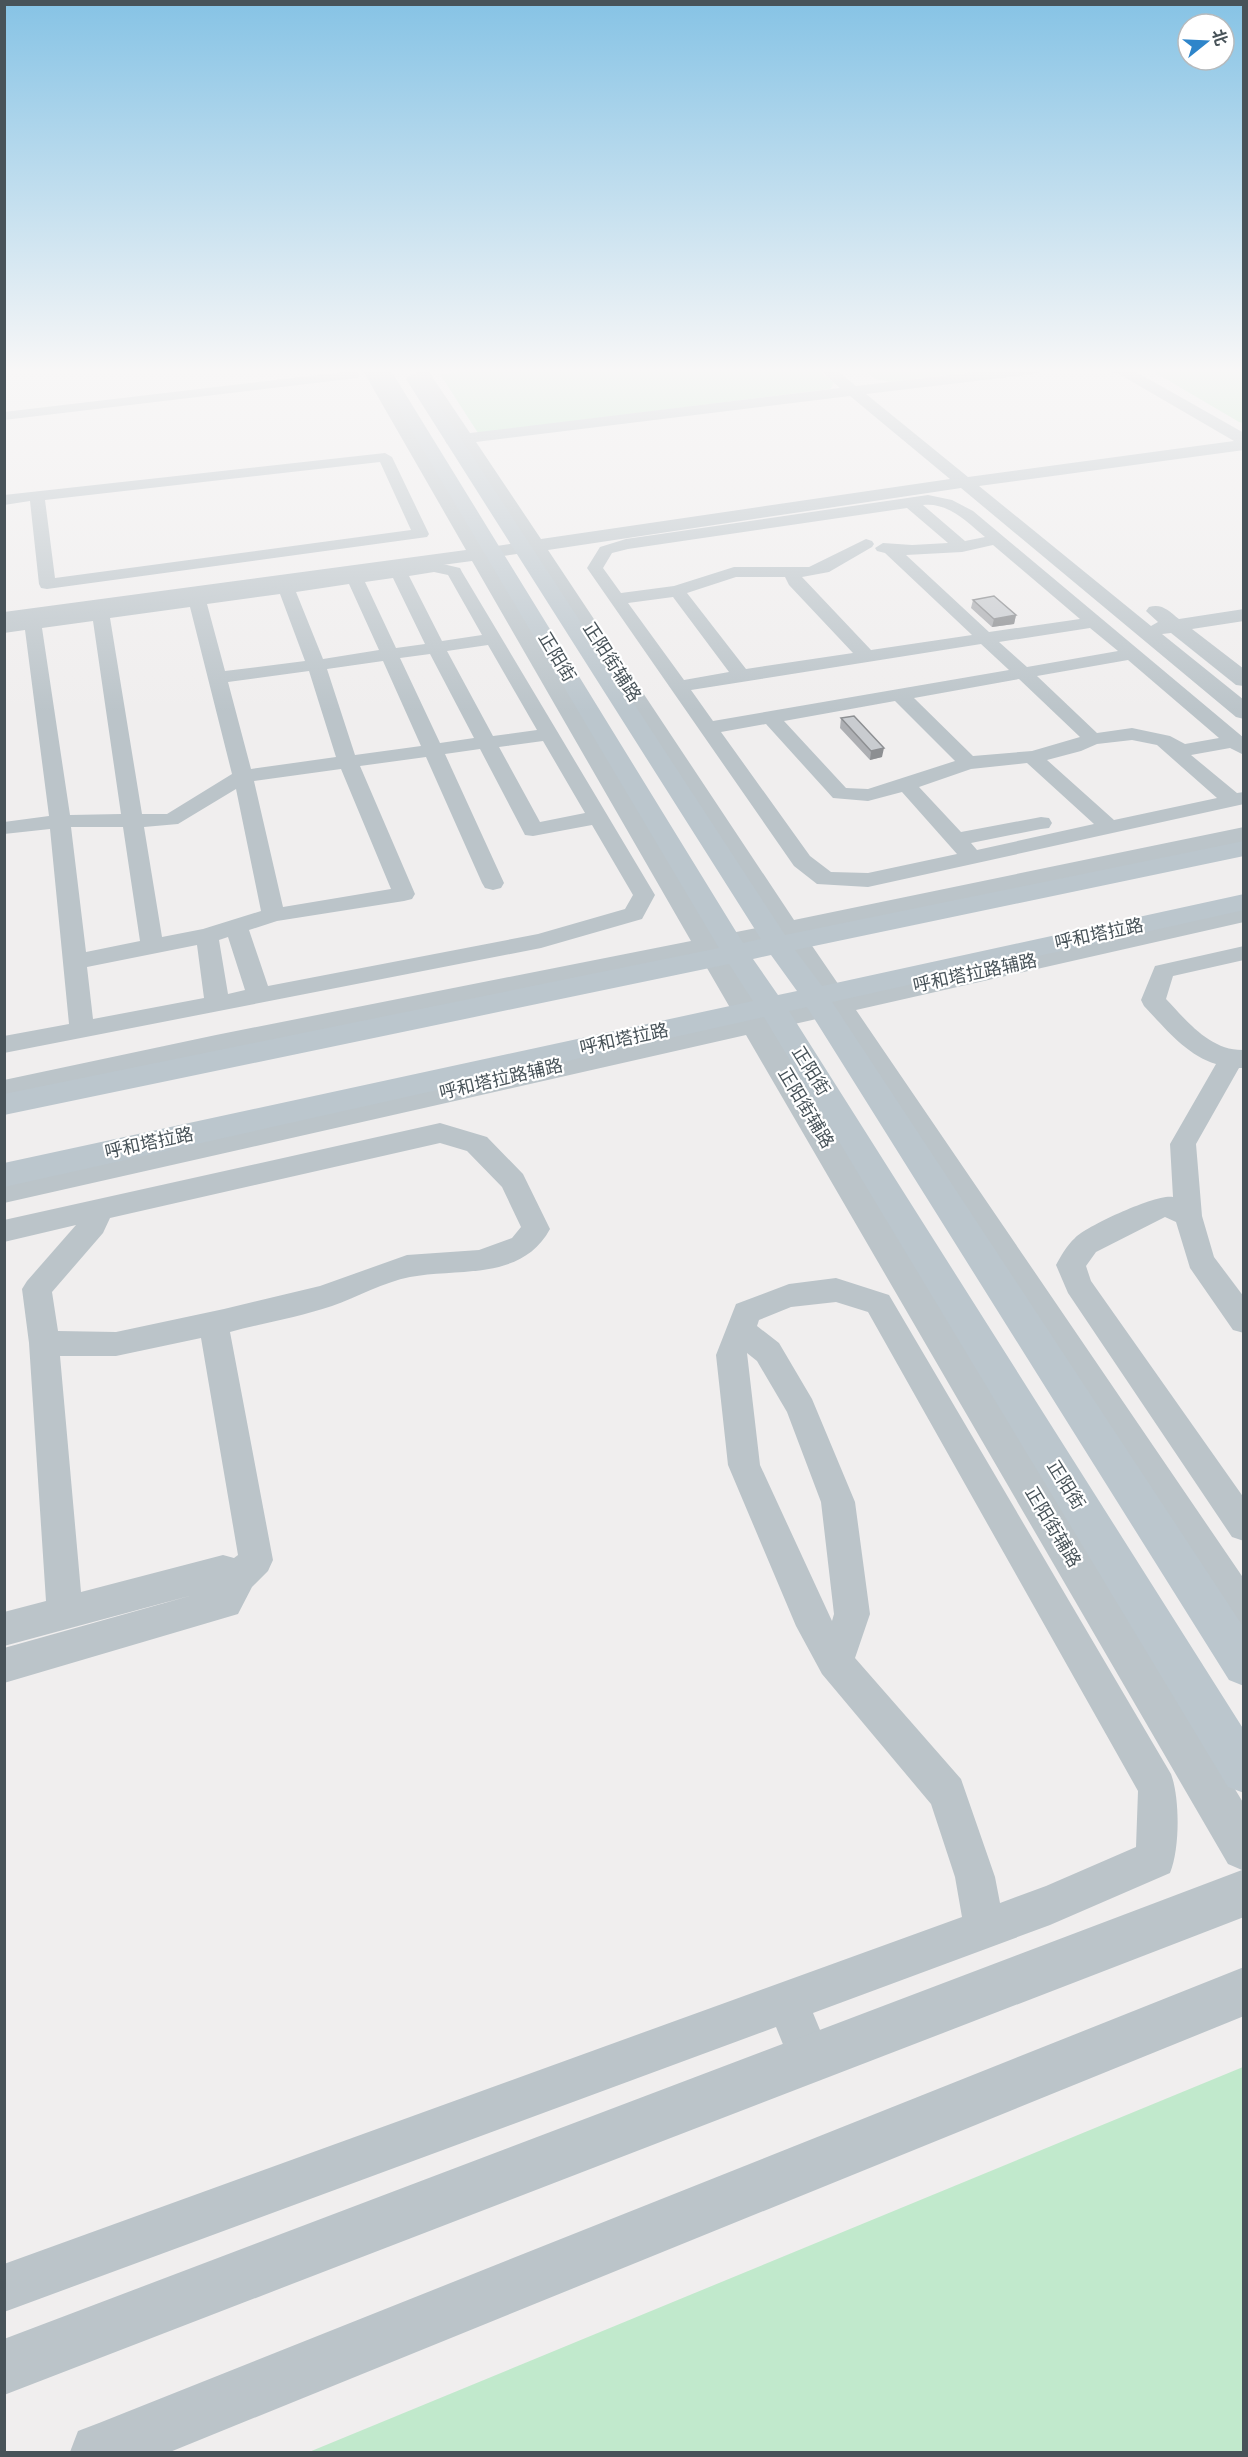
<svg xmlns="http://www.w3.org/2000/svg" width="1248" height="2457" font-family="Karla,'Noto Sans SC',sans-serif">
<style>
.green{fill:#c1e9cc}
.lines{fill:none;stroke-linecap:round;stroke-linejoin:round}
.minor{fill:#bbc4c9;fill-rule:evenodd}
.tertiary{fill:#bbc4c9;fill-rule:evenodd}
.secondary{fill:#bbc6cd;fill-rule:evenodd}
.wall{fill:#adafb3}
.shaded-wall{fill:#8d8f92}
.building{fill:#c9ccd0;stroke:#8d8f92;stroke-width:1.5}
.labels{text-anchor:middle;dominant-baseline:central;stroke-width:4.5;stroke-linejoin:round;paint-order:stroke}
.street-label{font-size:18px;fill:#485359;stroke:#fff}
</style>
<rect width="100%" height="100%" fill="#f0eeee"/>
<!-- green -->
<path class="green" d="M488,369h329l17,14 -4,6 -352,44 -38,-59z
M862,369h129l-100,13 -15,-3z
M1149,369h94v54l-4,-1z
M1243,2067v385h-934z"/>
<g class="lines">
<!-- minor -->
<path class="minor" d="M352,371l5,1 2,3 -2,3 -353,42v-8z
M385,453l7,4 37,77 -2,3 -380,52 -6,-1 -2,-4 -9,-83 -26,4v-10zM380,462l31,68 -356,48 -10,-78z
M928,495l24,5 21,11 271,227v17l-14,-7 -39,7 46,38 7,-1v12l-376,83 -51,-3 -23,-18 -207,-298 13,-21 26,-8zM923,505c25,-3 44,17 62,32l-20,4zM907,508l41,35 -36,2 -29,-2 -8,5 2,3 8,2 87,82 -101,15 -69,-73 27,-5 43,-25 2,-3 -2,-3 -6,-2 -57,28h-75l-60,19 -53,7 -18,-25 9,-15 16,-4zM993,545l87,74 -91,13 -83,-77 56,-3zM736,577h49l4,8 64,68 -107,16 -59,-76zM673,597l56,75 -45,8 -56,-77zM1090,628l28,23 -91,16 -28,-25zM981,644l28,26 -296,51 -22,-31zM1128,660l91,78 -34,6 -15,-8 -38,-8 -35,5 -60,-57zM1019,679l61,58 -48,14 -59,5 -59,-58zM895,701l60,60 -87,28 -22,-1 -62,-67zM766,724l67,74 35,3 34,-9 55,62 -89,19 -37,-1 -21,-16 -89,-124zM1132,740l25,5 60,53 -103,22 -67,-60 34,-9 16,-7zM1027,763l67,61 -117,26 -6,-7 70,-14 8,-1 3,-5 -3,-5 -8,-1 -80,15 -42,-45 52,-18z
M434,562l26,6 2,4 193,323 -13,24 -101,29 -537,105v-17l65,-12 -19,-195 -46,5v-12l45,-6 -24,-186 -21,3v-10zM434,572l14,3 34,60 -40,6 -33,-65zM393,578l32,66 -29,4 -31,-66zM349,584l30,66 -56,9 -27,-67zM280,594l25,67 -80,10 -18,-67zM190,607l42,167 -65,40h-25l-32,-196zM93,621l28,193 -51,1 -28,-187zM488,645l49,85 -44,6 -46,-85zM430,654l44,84 -34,5 -40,-85zM383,661l38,85 -66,9 -28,-86zM309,671l27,86 -85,12 -23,-87zM543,741l42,72 -45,9 -41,-75zM480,749l45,86 8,1 59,-11 41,70 -8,14 -87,25 -270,52 -19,-56 28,-9 127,-20 8,-2 3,-5 -55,-128 66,-9 56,126 3,5 8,2 8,-2 3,-5 -59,-129zM341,769l50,120 -108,18 -29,-126zM236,789l25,122 -58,18 -41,8 -18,-110 34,-3zM71,827h52l17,114 -54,11zM228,937l17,53 -17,4 -9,-54zM197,945l7,53 -111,21 -6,-52z
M1244,946v14l-71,16 -7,23c21,22 44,52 78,51v18h-5l-43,76 6,72 12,41 30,40v36l-11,-3 -43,-62 -14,-46 -11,-5 -69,35 -10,14 5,15 153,217v43l-12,-4 -164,-244 -12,-28c5,-9 11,-20 19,-27 11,-12 83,-45 98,-41l-3,-53 46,-80c-30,-9 -51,-36 -72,-58l-3,-6 14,-34z
M440,1123l47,14 36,37 27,55c-28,52 -91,39 -140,48 -26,5 -53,20 -78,29 -33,11 -68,17 -102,26l43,228 -5,11 -16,16 -14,27 -234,69v-35l189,-53 -189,51v-34l42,-11 -17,-258 -7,-54 5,-8 49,-56 -72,17v-22zM440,1143l27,8 35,36 19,40 -9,11 -33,12 -72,5 -87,31 -96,23 -108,23 -58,-1 -6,-39 51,-59 7,-15zM201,1338l37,217 -4,3 -11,-3 -142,37 -21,-236h56z
M836,1278l53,17 282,479c9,24 9,75 -1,99l-120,52 -237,88 19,46 -7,15 -15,7 -15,-7 -19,-47 -772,285v-48l958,-347 -7,-40 -24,-73 -109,-130 -26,-48 -68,-161 -12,-110 20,-51 53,-20zM836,1302l32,10 270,479 -2,56 -90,39 -46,17 -5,-26 -34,-98 -106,-121 15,-44 -15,-112 -43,-103 -33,-56 -22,-17 2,-6 32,-13zM747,1353l10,8 30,51 34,90 13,112 -2,7 -72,-156z"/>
<!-- tertiary -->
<path class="tertiary" d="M362,369h15l106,179 41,-6 -63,-98h-14l-2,-4 2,-4 8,-1 -42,-66h14l43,64 370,-45 -21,-19h16l21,17 144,-17h41l-2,3 -5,2 -168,20 102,83 266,-36 -115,-67 -9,-2 -2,-3h23l113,64v17l-265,36 172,140 7,-4 -12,-11 3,-4c13,-4 20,4 30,12l65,-10v12l-52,8 52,40v17l-8,-1 -65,-52 -9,1 82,66v19l-8,-2 -275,-229 -413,62 246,370 450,-93v15l-440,92 41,60 399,-88v16l-388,88 388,569v55l-14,-5 -400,-613 -58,13 472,775v113l-1240,478v-56l1238,-469 -14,-6 -482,-829 -742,168v-24l732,-161 -36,-62 -484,99 -212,46v-21l212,-45 475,-94 -219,-380 -468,63v-12l462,-62zM850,396l100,83 -409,60 -65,-97zM531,552l240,373 -55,11 -226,-378zM780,939l40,60 -58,13 -37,-61z
M1244,1967v49l-1074,436h-100l8,-21 21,-8z"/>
<!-- secondary -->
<path class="secondary" d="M375,369h15l353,574 18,-4 -355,-560 3,-3 5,-2 8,5 363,556 459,-94v15l-449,94 27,36 422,-92v16l-412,92 412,626v58l-15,-6 -422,-673 -18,4 455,719v63l-16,-6 -464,-770 -760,170v-24l749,-162 -24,-37 -725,151v-21l715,-146zM771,955l26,36 -19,4 -25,-36z"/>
</g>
<!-- wall -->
<path class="wall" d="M973,600l43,15 -2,9 -22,3 -21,-19z
M841,718l41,39 -12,3 -30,-32z"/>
<!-- shaded-wall -->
<path class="shaded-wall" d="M1016,615l-2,9 -22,3 2,-8z
M884,748l-2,9 -12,3 1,-9z"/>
<!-- building -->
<path class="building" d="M994,596l22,19 -22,4 -21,-19z
M854,716l30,32 -13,3 -30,-33z"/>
<!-- sky -->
<linearGradient id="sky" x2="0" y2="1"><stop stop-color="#86c3e5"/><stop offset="0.52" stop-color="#f8f7f7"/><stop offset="1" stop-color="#f8f7f7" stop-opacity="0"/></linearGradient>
<rect width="1248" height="713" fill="url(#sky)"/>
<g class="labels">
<!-- street labels -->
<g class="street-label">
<text transform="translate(557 657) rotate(59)">正阳街</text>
<text transform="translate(612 662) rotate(57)">正阳街辅路</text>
<text transform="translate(1099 934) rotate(-12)">呼和塔拉路</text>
<text transform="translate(975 973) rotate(-12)">呼和塔拉路辅路</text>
<text transform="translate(624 1039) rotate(-12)">呼和塔拉路</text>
<text transform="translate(811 1071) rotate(58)">正阳街</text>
<text transform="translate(501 1079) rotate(-13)">呼和塔拉路辅路</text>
<text transform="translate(806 1108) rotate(59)">正阳街辅路</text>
<text transform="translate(149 1143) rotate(-12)">呼和塔拉路</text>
<text transform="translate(1066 1485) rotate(58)">正阳街</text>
<text transform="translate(1053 1527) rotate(59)">正阳街辅路</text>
</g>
</g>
<!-- border -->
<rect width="1248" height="2457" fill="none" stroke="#485359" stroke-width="12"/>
<!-- north arrow -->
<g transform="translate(1206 42) rotate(72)"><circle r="28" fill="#ffffff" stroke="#b6babd" stroke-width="1.5"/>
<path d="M0-4.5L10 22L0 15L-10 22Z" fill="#2e85ca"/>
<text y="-9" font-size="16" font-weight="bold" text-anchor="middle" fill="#485359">北</text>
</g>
</svg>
